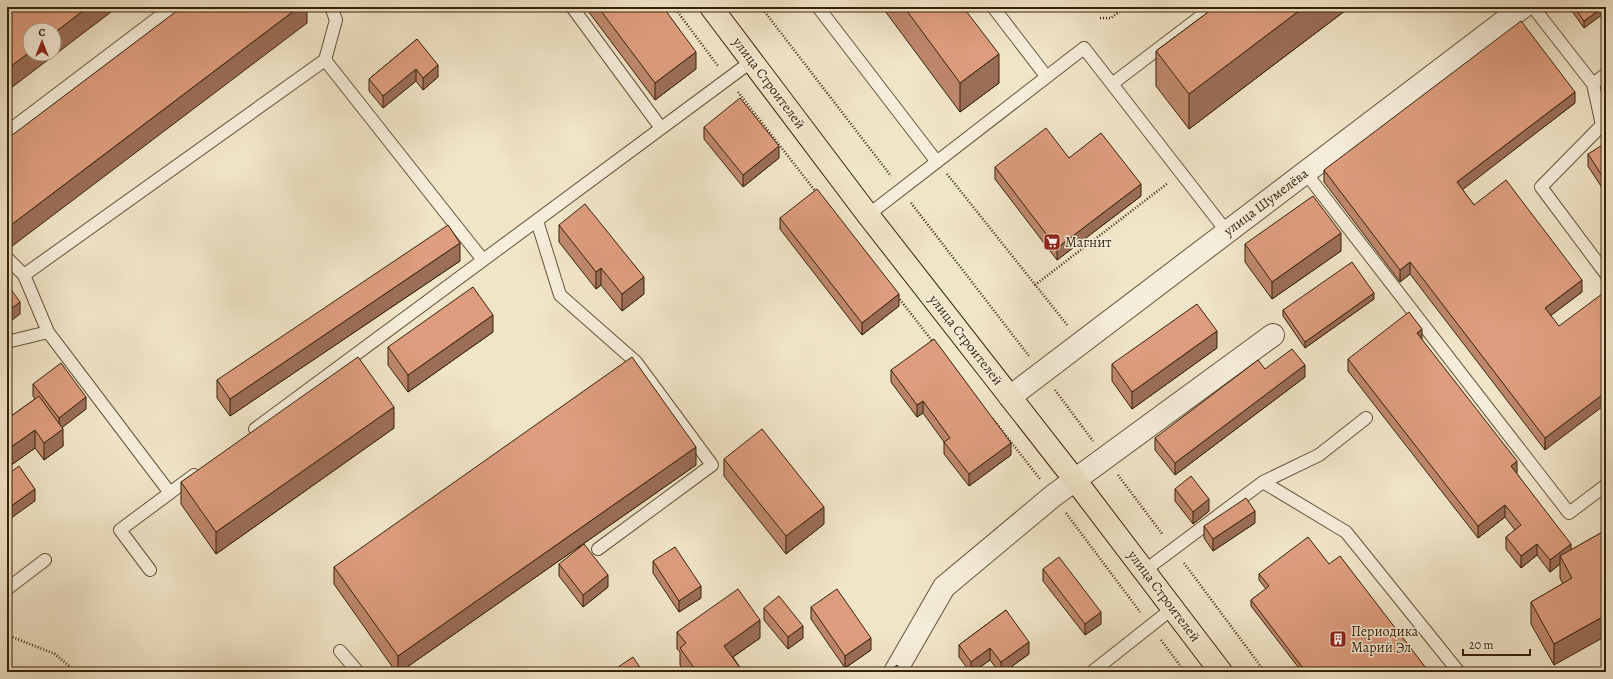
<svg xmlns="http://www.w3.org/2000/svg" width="1613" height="679" font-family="Alegreya,serif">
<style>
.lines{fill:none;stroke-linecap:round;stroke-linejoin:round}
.lane-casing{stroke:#665339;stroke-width:14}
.street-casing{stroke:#665339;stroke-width:24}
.primary-casing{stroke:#382209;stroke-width:24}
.path{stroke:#382209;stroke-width:2.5;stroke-dasharray:1 2;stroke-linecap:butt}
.lane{stroke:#f6eedb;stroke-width:12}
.street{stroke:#f6eedb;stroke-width:22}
.primary{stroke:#f1e5c8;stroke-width:22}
.wall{fill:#be876c;stroke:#382209}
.shaded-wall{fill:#9b6e58;stroke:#382209}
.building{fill:#dd9d7e;stroke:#382209}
.labels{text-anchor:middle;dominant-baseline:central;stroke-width:3;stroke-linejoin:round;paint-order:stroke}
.street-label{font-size:14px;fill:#382209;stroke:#f6eedb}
.poi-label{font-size:14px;fill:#382209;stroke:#f6eedb;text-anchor:start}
</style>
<rect width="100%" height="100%" fill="#f1e5c8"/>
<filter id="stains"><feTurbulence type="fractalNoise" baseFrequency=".005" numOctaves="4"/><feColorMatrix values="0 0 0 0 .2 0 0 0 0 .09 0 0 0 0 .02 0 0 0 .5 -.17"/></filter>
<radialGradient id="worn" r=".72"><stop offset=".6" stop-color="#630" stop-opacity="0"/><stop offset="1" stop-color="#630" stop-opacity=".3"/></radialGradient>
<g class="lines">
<!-- lane casing -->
<g class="lane-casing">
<path id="lane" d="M572,7l89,121
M818,7l119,155
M993,7l53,69
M1533,7l60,77 9,41 4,5
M325,60l11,-40 -5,-13
M1112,84l101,-77
M1593,84l13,-10
M1602,125l-61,62 65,87
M7,132l165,-125
M1305,172l264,341 37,-28
M868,215l216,-167 143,184
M537,221l23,74 76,67 76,103 -114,84
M7,258l17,17
M7,342l41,-10
M255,429l497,-368
M1263,482l56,-27 47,-37
M170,493l-122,-161 -24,-57 301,-215 158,200
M150,570l-30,-40 74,-55
M1144,571l119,-89 83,50 112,139
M7,589l38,-29
M340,651l18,21
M1092,672l81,-64"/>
</g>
<!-- street casing -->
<g class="street-casing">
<path id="street" d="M1010,397l513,-390
M895,672l49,-85 109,-91 220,-161"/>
</g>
<!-- primary casing -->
<g class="primary-casing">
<path id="primary" d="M711,7l157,208 207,265 146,192"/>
</g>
<!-- path -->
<path class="path" d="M674,7l44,59
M761,7l130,169
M1100,18h11l14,-11
M738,92l78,100
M947,174l121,152
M911,203l118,153
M1035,285l133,-102
M898,297l35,45
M1055,390l38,51
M993,419l47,60
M1118,475l45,60
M1066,513l74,99
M1184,563l81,109
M7,635l48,19 21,18
M1161,640l24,32"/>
<!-- lane -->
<use href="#lane" class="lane"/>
<!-- street -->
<use href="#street" class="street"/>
<!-- primary -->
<use href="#primary" class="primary"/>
</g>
<!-- wall -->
<path class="wall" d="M585,7h78l33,62 -41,31z
M882,7h81l36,76 -39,29z
M1215,7h135l-161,122 -33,-43v-35z
M1569,7h37l-22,21z
M417,39l21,38 -15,13 -7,-9 -33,27 -14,-17v-12z
M1575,103l-113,86 12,16 108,87 -31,23 -6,135 -135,-176 -10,8 -76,-100v-12z
M704,127l75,31 -36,29 -39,-48z
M1606,148v46l-18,-28v-12z
M1069,158l72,38 -84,64 -62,-81v-12z
M780,218l119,88 -37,29 -82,-106z
M559,225l85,69 -22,17 -21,-26 -5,4 -37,-47z
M1245,244l96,7 -69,48 -27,-37z
M460,261l-230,155 -13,-18v-18z
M1374,299l-69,49 -22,-32v-6z
M493,332l-85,60 -20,-27v-18z
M1422,340l149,210 35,-20 -52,135 -23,-41v-22l32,-18 -3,-6v-14l-10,8 -13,-17 -16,13 -15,-19v-12l9,-7 -10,-13 -27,21 -130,-167v-12z
M1217,348l-85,61 -20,-28v-17z
M1265,369l40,8 -130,98 -20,-25v-12z
M891,370l120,85 -42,31 -25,-32v-12l-21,-29 -6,4 -26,-35z
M33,384l53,25 -24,18 1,19 -19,14 -9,-12 -28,20v-49l28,-20 -2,-3z
M394,428l-178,126 -35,-50v-22z
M724,459l100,65 -38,30 -62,-78z
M696,465l-296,207h-4l-62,-88v-17z
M1175,489l34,22 -16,13 -18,-23z
M1255,523l-42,28 -9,-13v-12z
M653,561l48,37 -22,14 -26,-39z
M559,564l49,23 -25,20 -24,-31z
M1329,564l100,108h-127l-51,-66v-6l15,-11 -7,-9v-6z
M1043,569l58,55 -16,11 -42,-54z
M811,607l60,43 -26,18 -34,-49z
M764,608l39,30 -15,11 -24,-29z
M1006,610l23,44 -25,18h-5l-9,-12 -17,12h-3l-11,-15v-12z
M677,632l83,6 -27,19 10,15h-58l-5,-7v-13l-3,-3z"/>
<!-- shaded-wall -->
<path class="shaded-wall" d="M88,7h23v5l-104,79v-22l23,-17v2h24v-21z
M299,7h8v16l-300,227v-22z
M1304,7h46l-161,122v-35z
M1604,7h2v5l-22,16v-7z
M696,52v17l-41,31v-17z
M999,54v29l-39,29v-29z
M438,65v12l-15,13v-12z
M416,69v12l-33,27v-12z
M1575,92v11l-118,91v-12z
M779,146v12l-36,29v-12z
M1141,184v12l-84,64v-12z
M1341,233v18l-69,48v-17z
M460,243v18l-230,155v-17z
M1410,262v12l-10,8v-12z
M601,268v17l-5,4v-17z
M644,277v17l-22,17v-17z
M1582,280v12l-37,28v-12z
M1374,293v6l-69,49v-6z
M899,294v12l-37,29v-12z
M20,302v12l-13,10v-12z
M493,315v17l-85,60v-17z
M1422,329v12l-5,-8z
M1217,331v17l-85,61v-17z
M1305,365v12l-130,98v-12z
M1606,392v12l-61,46v-12z
M86,397v12l-27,21v-12z
M923,401v12l-6,4v-12z
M394,407v21l-178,126v-22z
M63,429v17l-19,14v-17z
M35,430v18l-28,20v-18z
M1011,443v12l-42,31v-12z
M696,447v18l-296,207h-2v-16z
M1517,461v12l-6,5v-12z
M35,489v12l-28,20v-12z
M1209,499v12l-16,13v-12z
M1505,505v12l-27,21v-12z
M824,507v17l-38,30v-18z
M1255,511v12l-42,28v-12z
M1537,544v11l-16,13v-12z
M1571,544v11l-11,1v8l-10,8v-12z
M608,575v12l-25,20v-12z
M701,586v12l-22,14v-11z
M1101,612v12l-16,11v-11z
M1606,615v21l-52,29v-21z
M760,620v18l-36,25v-17z
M803,626v12l-15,11v-12z
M871,638v12l-26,18v-12z
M1029,642v12l-25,18h-3v-10z
M990,648v12l-17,12h-2v-10z"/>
<!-- building -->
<path class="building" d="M7,7h81l-34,26v-3h-24v22l-23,17z
M182,7h117l-292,221v-89z
M598,7h65l33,45 -41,31z
M904,7h59l36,47 -39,29z
M1215,7h89l-115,87 -33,-43z
M1574,7h30l-20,14z
M1521,21l54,71 -118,90 17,23 32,-25 76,100 -37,28 14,18 47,-35v101l-61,46 -135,-176 -10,8 -76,-100z
M417,39l21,26 -15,13 -7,-9 -33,27 -14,-17z
M740,98l39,48 -36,29 -39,-48z
M1046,128l23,30 32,-25 40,51 -84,64 -62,-81z
M1604,144l2,4v34l-18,-28z
M817,189l82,105 -37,29 -82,-105z
M1313,196l28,37 -69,49 -27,-38z
M585,204l59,73 -22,17 -21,-26 -5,4 -37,-47z
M448,225l12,18 -230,156 -13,-19z
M1352,262l22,31 -69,49 -22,-32z
M7,284l13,18 -13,10z
M473,287l20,28 -85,60 -20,-28z
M1197,304l20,27 -85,61 -20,-28z
M1409,312l13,17 -5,4 100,128 -6,5 60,78 -21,16 -13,-16 -16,12 -15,-19 15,-12 -16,-20 -27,21 -130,-167z
M934,339l77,104 -42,31 -25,-32 6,-4 -27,-37 -6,4 -26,-35z
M1292,349l13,16 -130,98 -20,-25 103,-78 7,9z
M358,357l36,50 -178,125 -35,-50z
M632,357l64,90 -298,209 -64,-89z
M61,363l25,34 -27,21 -26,-34z
M39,396l24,33 -19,14 -9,-13 -28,20v-31z
M762,429l62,78 -38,29 -62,-77z
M19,466l16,23 -28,20v-34z
M1191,476l18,23 -16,13 -18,-23z
M1246,498l9,13 -42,28 -9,-13z
M1606,530v85l-52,29 -23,-42 41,-24 -12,-22z
M1308,537l21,27 11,-8 89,116h-123l-55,-72 18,-14 -10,-12z
M584,544l24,31 -25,20 -24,-31z
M675,547l26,39 -22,15 -26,-40z
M1059,557l42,55 -16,12 -42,-55z
M738,589l22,31 -36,26 19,26h-46l-17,-24 6,-5 -9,-11z
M837,589l34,49 -26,18 -34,-49z
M779,596l24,30 -15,11 -24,-29z
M1006,610l23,32 -28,20 -11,-14 -19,14 -12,-17z
M633,657l10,15h-32z
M897,665l5,7h-14z
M695,669l2,3h-6z"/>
<!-- icons -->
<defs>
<g id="supermarket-square" transform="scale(0.9)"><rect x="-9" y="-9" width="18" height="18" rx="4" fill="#8f2418" stroke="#f6eedb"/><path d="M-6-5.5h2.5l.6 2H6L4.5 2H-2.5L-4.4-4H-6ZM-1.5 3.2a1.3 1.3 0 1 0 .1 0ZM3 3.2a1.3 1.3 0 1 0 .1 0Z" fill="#fff"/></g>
<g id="building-square" transform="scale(0.9)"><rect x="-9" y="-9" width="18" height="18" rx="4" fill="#8f2418" stroke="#f6eedb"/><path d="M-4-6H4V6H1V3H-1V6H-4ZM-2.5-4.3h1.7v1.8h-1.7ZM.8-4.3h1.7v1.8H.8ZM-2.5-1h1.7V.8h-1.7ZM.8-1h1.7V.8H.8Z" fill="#fff"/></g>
</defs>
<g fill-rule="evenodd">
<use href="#supermarket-square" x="1052" y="242"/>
<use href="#building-square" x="1338" y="639"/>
</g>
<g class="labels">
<!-- street labels -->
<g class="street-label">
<text transform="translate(769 83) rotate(53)">улица Строителей</text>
<text transform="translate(1266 202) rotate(-37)">улица Шумелёва</text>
<text transform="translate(966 340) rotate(52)">улица Строителей</text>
<text transform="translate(1164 596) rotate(53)">улица Строителей</text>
</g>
<!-- poi labels -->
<g class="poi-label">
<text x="1065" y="242">Магнит</text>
<text x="1351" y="631">Периодика<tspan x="1351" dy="16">Марий Эл</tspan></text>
</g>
</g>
<!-- margin -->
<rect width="1613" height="679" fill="none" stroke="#f1e5c8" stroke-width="24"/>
<rect x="8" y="8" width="1597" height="663" fill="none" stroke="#382209" stroke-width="2"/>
<rect x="12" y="12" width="1589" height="655" fill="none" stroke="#382209"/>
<!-- north arrow -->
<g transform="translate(42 42)"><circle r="19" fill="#f6eedb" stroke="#aa9c87"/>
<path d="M0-3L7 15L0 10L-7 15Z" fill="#8f2418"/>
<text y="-6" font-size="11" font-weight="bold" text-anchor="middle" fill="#382209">С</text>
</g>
<!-- scale -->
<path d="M1463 649v6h67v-6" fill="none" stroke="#382209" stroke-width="2"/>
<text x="1469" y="649" font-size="12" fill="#382209" stroke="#f6eedb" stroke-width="3" paint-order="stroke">20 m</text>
<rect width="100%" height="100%" filter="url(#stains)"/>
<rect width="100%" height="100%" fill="url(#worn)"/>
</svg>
